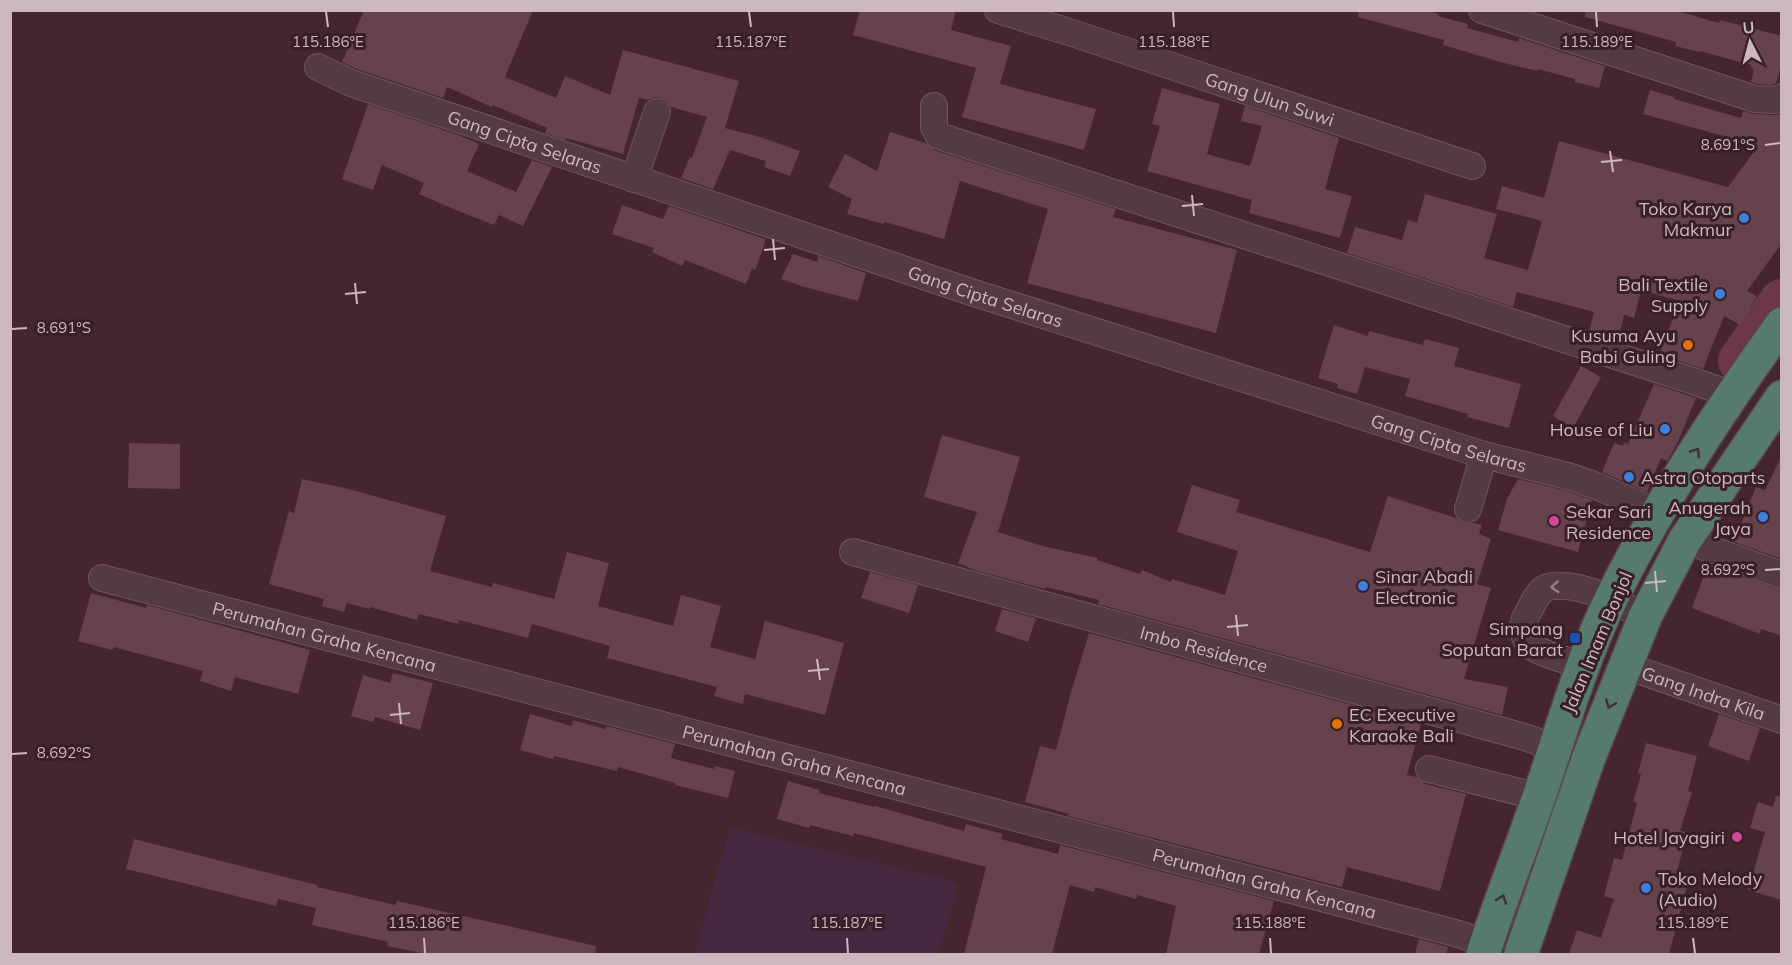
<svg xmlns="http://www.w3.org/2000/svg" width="1792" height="965" font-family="Mulish,sans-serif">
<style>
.green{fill:#462941}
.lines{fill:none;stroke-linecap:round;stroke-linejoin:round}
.river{stroke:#6c3849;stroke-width:46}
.building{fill:#65424c}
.minor-casing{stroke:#6e565d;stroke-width:28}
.highway-casing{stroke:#5b424a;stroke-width:36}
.minor{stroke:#543a42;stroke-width:26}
.highway{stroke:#577a70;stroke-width:33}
.oneway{stroke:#3e2d32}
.oneway2{stroke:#977f86}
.ticks{fill:none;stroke:#cdb8be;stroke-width:2}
.shop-dot{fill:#3f7fe0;stroke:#391f27;stroke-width:2}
.food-dot{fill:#e8710a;stroke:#391f27;stroke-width:2}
.hotel-dot{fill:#d1479c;stroke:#391f27;stroke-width:2}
.transit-dot{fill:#1a4fb4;stroke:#391f27;stroke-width:2}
.labels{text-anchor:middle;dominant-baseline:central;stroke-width:6;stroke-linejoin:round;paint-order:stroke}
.street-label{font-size:18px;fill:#cdb8be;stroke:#391f27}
.poi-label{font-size:18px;fill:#cdb8be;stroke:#391f27;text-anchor:end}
.ticks-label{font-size:15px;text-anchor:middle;fill:#cdb8be;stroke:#391f27;stroke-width:6;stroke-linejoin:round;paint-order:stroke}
</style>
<rect width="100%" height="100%" fill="#45262f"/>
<!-- green -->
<path class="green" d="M731,827l227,56 -19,71h-233l-10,-2 16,-63z"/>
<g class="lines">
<!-- river -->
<path class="river" d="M1741,361l41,-59"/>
</g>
<!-- building -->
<path class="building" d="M364,10h169l-28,67 51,21 9,-22 45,19 13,-45 116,31 -14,47 35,9 40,14 -10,25 -26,-9 2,-6 -36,-11 -17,39 -32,-11 9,-21 2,1 15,-41 -36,-10 -3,-5 -7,-4 -6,-1 -7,3 -9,-2 -16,56 -57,-16v2l-21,-7 2,-5 -54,-23 -1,2 -45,-20 -4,11 -86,-29 -15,-7z
M860,10h96l-5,20 60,16 -11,38 96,25 -12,41 -122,-33 14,-49 -123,-33z
M1359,10h65l15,4 -1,2 30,8 -1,4 51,14 1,-4 86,28 -6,22 -24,-6v-3l-37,-10v2l-34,-8 -61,-18 1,-5 -86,-23z
M1586,10h88l45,13 1,-3 62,16v26l-6,21 -4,2 -14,-1 -7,-2 3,-13 -3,-1v-3l-51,-14 -1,1 -24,-6 1,-4 -91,-25z
M1162,88l58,16 -13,50 43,12 12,-40 -21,-5 4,-15 94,32 -14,51 27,7 -12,42 -91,-25 3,-13 -105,-29 13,-45 -8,-2z
M1650,90l24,7v2l67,19 2,-7 11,3 20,1 8,-1v129l-35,48 10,5 -17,29 -16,-9 -21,53 -44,-15 21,-53 -39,-11 -7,28 -10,-3 -6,26 -29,-9 5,-20 -77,-20 -4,15 -166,-54 8,-26 47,13 6,-20 9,3 8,-29 72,20 -13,44 44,12 14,-49 -46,-12 6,-23 42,12 15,-57 169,46 28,-38 -22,-6 1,-4 -92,-25z
M368,104l90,31 21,9 -12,27 49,21 16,-32 20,7 -29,59 -24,-11 -5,10 -43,-17 -32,-14 5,-11 -42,-18 -9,25 -31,-11z
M890,132l36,11 8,7 182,59 -3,8 124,33 -21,83 -189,-50 21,-74 -88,-28 -16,58 -59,-17 -1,2 -37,-10 5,-15 -24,-12 17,-33 32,17z
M622,205l41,14 6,-13 96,33v4l-10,27 -3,-2 -6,16 -61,-24 -3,6 -30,-14 2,-4 -42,-14z
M793,254l24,8 1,-6 48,17 -8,28 -57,-15 -20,-7z
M1334,325l34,11 1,-5 54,14 2,-6 34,9 -5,18 67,18 -12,44 -42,-11 1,-3 -63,-18 5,-17 -45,-12 -8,27 -20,-6 1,-4 -20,-6z
M1581,366l20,11 -28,51 -20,-12z
M1654,384l42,14 -20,48 -9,15 -6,-3 -14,34 -45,-20 12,-29 9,3 1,-4 4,2z
M942,435l78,22 -22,75 48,15 52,11 -1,2 43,14 2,-4 29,12 1,-3 53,16 13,-44 -61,-19 15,-47 48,15 -4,12 134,40 18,-56 68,22 7,5h10l9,2 -3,9 12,5 -14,45 14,4 -27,91 44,8 -6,28 -404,-111 1,-4 -53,-13 -1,2 -68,-18 -19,-8 19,-51 -53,-15z
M129,443l51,1v45l-52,-1z
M1782,455v104l-48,-17 22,-55 9,3z
M302,479l47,10 97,27 -16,55 62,16 1,-4 61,16 13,-47 42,11 -11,43 75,20 8,-31 40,11 -11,41 45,12 10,-38 79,22 -19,72 -80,-21 -2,10 -29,-8 3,-9 -110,-29 3,-12 -78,-22 -4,14 -69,-18 -1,4 -39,-10 -2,6 -47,-13 -1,2 -22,-6 -3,9 -22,-6 2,-7 -55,-15 20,-73 5,2z
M1518,479l46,11 28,10 -14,52 -80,-22 9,-31z
M1708,564l74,26v46l-21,-7 -1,5 -68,-26z
M870,572l48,13 -9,28 -48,-15z
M91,593l55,15 1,-3 163,45 -12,44 -63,-17 -4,14 -31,-10 3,-10 -89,-24 -2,3 -34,-9z
M1002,609l34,9 -8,24 -33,-11z
M1089,633l332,91 -14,51 10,2 8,7 41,10 -26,97 -93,-24 -5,20 -274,-71 1,-2 -44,-12 15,-56 16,4 15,-58z
M393,673l40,10 -13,47 -45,-13 -2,5 -22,-6 12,-41 27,8z
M530,714l42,12 1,-6 32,9 1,-3 69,18 -4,14 43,11 1,-3 20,5 -7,27 -53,-13v-2l-57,-16 -1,4 -63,-15 -1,3 -33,-9z
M1719,714l41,14 -11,33 -41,-15z
M1646,743l51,13 -9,35 4,1 -12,39 7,1 -11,44 13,3 -20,75h-100l8,-24 24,8 13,-39 -10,-3 10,-38 8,2 15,-57 -4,-1 8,-28 -3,-1z
M788,781l32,9 -1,3 55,14 1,-1 89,25 2,-7 37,10 -2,5 57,15 2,-9 214,56 -15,53h-93l10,-48 -39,-11 -1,4 -41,-12 -1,5 -24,-7 -18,69h-88l22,-87 -132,-34 -1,3 -43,-11 -1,3 -32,-9z
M1776,796l6,1v103l-34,-10 17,-58 -15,-4 8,-26 15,5z
M134,839l183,46v2l79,18 1,-4 199,45 -1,8h-168l-40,-8 1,-4 -76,-17 4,-17 -38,-9 -2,7 -150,-37z
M1419,939l29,8 -2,7h-31z"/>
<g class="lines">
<!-- minor casing -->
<g class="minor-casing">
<g id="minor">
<path id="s1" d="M998,10l71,22 403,134"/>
<path d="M1482,10l273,89 20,1 7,-3"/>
<path id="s2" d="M318,67l33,16 620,209 513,163 84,21 26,9 63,27"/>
<path d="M934,106v21l5,9 748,243 46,16"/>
<path d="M634,179l23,-67"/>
<path d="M1468,509l16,-54"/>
<path d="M1685,540l97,35"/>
<path id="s3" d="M853,552l668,184 34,11"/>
<path id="s4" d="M102,578l1357,356 28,10"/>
<path d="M1583,666c-13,-5 -42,-12 -52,-20 -6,-5 -10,-17 -7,-25 2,-6 6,-11 8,-16 6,-11 10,-19 23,-19 31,-2 65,17 90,31"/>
<path id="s5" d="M1626,666l156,54"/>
<path d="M1429,769l110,28"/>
</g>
</g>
<!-- highway casing -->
<g class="highway-casing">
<path id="highway" d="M1483,954c17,-53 38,-105 56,-157 23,-68 42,-136 73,-200 48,-96 107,-186 170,-273
M1521,954l68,-197 56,-140 40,-77 97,-143"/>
</g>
<!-- minor -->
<use href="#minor" class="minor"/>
<!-- highway -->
<use href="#highway" class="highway"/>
</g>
<!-- one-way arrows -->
<defs><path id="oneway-chevron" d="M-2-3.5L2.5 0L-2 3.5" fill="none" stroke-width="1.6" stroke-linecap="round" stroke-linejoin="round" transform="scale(1.5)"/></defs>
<g class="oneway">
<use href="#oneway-chevron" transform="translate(1696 452) rotate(-57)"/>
<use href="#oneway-chevron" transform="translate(1610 704) rotate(112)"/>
<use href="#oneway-chevron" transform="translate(1502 899) rotate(-70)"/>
</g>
<use class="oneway2" href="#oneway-chevron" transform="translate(1555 587) rotate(176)"/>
<!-- ticks -->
<path class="ticks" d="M326,12l2,15M749,12l2,15M1173,12l1,15M1596,12l1,15M1765,145l15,-2M1610,151l3,21M1601,162l21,-2M1192,195l2,21M1182,206l21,-2M773,239l2,21M764,250l21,-2M355,283l2,21M345,294l21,-2M12,329l15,-1M1765,570l15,-1M1655,571l2,21M1645,583l21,-2M1236,615l2,21M1227,627l21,-2M817,659l3,21M808,671l21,-2M399,703l2,21M390,715l20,-2M12,754l15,-1M424,938l1,15M847,938l1,15M1270,938l1,15M1693,938l2,15"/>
<!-- markers -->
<g class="shop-dot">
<circle cx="1744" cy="218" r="6"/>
<circle cx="1720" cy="294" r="6"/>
<circle cx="1665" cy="429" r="6"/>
<circle cx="1629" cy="477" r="6"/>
<circle cx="1763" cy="517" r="6"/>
<circle cx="1363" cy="586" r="6"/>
<circle cx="1646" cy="888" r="6"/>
</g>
<g class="food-dot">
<circle cx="1688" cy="345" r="6"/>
<circle cx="1337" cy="724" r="6"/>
</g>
<g class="hotel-dot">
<circle cx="1554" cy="521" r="6"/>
<circle cx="1737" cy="837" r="6"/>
</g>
<rect class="transit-dot" x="1569" y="632" width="12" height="12" rx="3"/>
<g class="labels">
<!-- street labels -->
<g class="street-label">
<text stroke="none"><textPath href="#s1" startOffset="286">Gang Ulun Suwi</textPath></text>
<text stroke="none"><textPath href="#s2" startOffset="220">Gang Cipta Selaras</textPath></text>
<text stroke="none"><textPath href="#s2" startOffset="706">Gang Cipta Selaras</textPath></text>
<text stroke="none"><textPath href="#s2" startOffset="1192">Gang Cipta Selaras</textPath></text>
<text stroke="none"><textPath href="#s4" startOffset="230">Perumahan Graha Kencana</textPath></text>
<text transform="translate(1597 642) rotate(-67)">Jalan Imam Bonjol</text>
<text stroke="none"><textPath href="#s3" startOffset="364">Imbo Residence</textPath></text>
<text stroke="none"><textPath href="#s5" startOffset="82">Gang Indra Kila</textPath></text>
<text stroke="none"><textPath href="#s4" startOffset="716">Perumahan Graha Kencana</textPath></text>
<text stroke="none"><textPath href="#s4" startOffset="1202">Perumahan Graha Kencana</textPath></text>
</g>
<!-- poi labels -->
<g class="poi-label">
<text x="1732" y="208">Toko Karya<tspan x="1732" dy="21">Makmur</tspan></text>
<text x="1708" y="284">Bali Textile<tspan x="1708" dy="21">Supply</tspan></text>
<text x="1676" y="335">Kusuma Ayu<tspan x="1676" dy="21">Babi Guling</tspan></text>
<text x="1653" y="429">House of Liu</text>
<text x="1641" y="477" text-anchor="start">Astra Otoparts</text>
<text x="1751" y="507">Anugerah<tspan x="1751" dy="21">Jaya</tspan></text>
<text x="1566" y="511" text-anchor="start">Sekar Sari<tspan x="1566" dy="21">Residence</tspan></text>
<text x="1375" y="576" text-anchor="start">Sinar Abadi<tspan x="1375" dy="21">Electronic</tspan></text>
<text x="1563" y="628">Simpang<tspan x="1563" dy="21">Soputan Barat</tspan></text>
<text x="1349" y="714" text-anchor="start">EC Executive<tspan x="1349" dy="21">Karaoke Bali</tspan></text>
<text x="1725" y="837">Hotel Jayagiri</text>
<text x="1658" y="878" text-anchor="start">Toko Melody<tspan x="1658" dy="21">(Audio)</tspan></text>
</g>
</g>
<g class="ticks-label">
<text x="328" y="47">115.186°E</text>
<text x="751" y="47">115.187°E</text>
<text x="1174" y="47">115.188°E</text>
<text x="1597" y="47">115.189°E</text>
<text x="1728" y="150">8.691°S</text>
<text x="64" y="333">8.691°S</text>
<text x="1728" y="575">8.692°S</text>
<text x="64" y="758">8.692°S</text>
<text x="424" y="928">115.186°E</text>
<text x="847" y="928">115.187°E</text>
<text x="1270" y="928">115.188°E</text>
<text x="1693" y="928">115.189°E</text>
</g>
<!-- border -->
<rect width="1792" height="965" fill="none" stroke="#cdb8be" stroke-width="24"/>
<!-- north arrow -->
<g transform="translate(1750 42) rotate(354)" stroke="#391f27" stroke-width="4.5" paint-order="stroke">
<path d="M0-4.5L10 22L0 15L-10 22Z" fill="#cdb8be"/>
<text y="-9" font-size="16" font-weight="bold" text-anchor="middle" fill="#cdb8be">U</text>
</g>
</svg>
